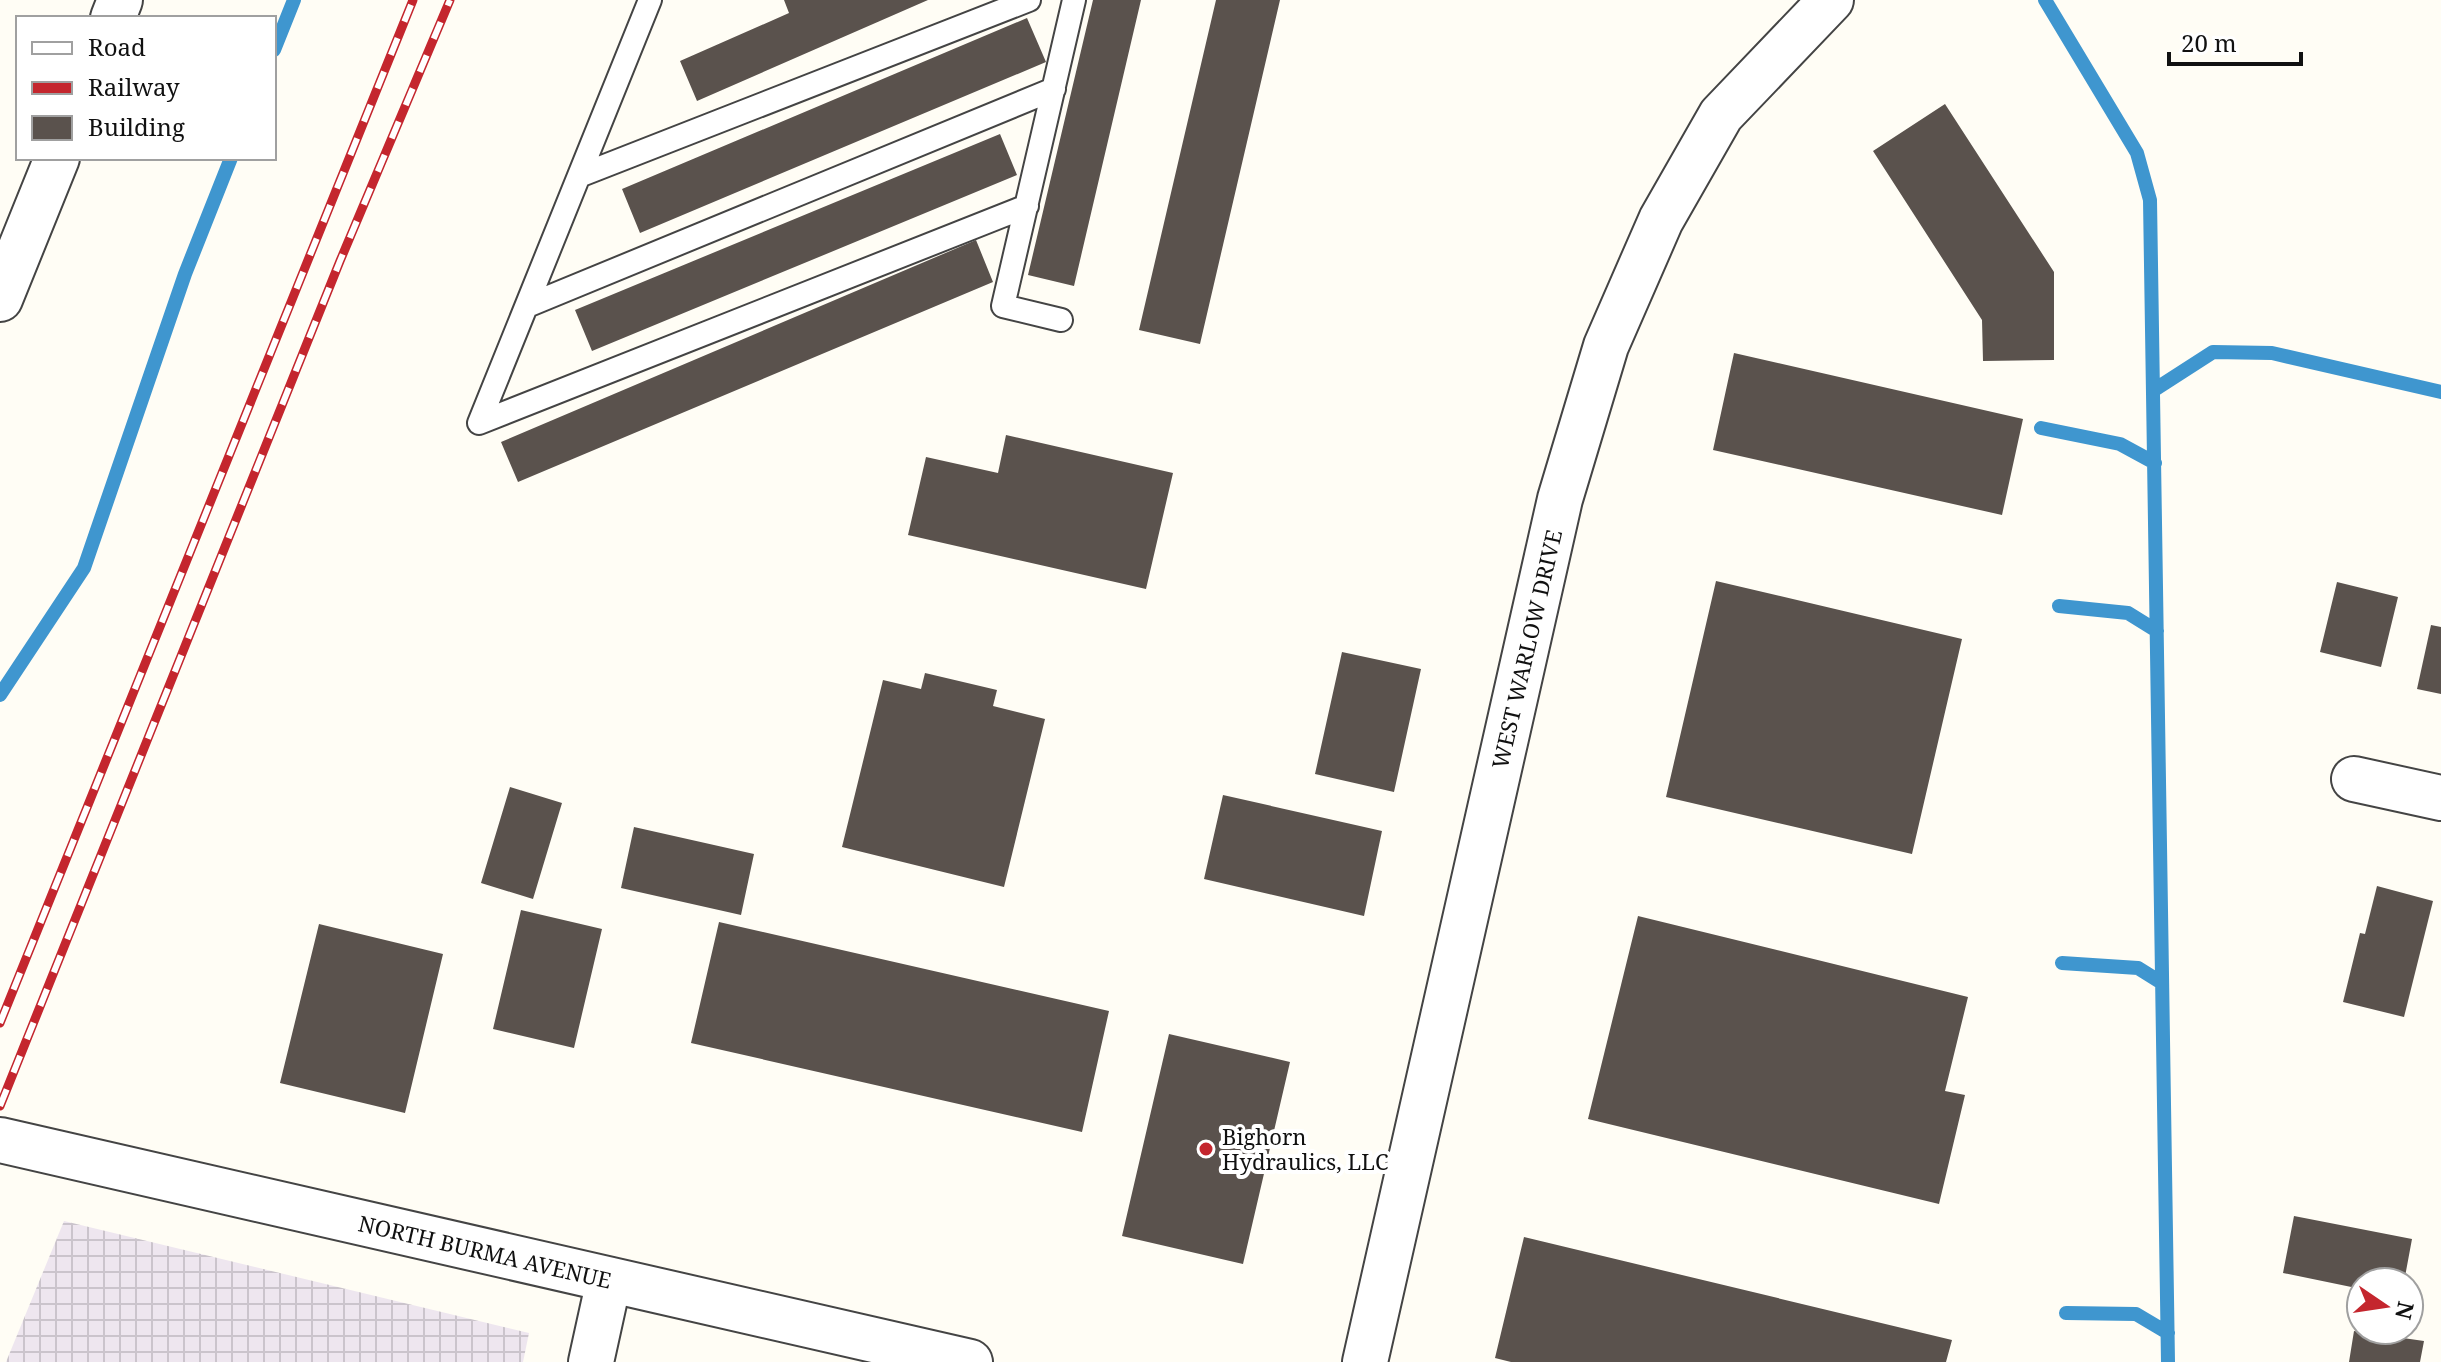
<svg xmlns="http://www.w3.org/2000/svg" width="2441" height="1362" font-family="'Noto Serif',serif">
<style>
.industrial{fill:url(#industrial-grid)}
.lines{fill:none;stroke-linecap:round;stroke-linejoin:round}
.stream{stroke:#3f96cf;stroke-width:14}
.building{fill:#5a524d}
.service-casing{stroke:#444;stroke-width:26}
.minor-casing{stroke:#444;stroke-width:48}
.tertiary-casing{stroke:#444;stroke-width:48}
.service{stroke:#fff;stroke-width:22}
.minor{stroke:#fff;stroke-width:44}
.tertiary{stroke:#fff;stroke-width:44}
.rail-casing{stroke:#c4262e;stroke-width:9}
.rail{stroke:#fff;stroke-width:6;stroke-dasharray:18;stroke-linecap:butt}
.poi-dot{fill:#c4262e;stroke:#fff;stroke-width:3}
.labels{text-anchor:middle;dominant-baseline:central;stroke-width:8;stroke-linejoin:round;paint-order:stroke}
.street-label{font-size:22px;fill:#111;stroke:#fff}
.poi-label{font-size:22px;fill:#111;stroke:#fff;text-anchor:start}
</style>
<defs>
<pattern id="industrial-grid" width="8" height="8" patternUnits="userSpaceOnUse" patternTransform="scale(2)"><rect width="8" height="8" fill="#eee6ef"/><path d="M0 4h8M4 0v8" fill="none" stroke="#cbc4cc"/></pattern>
</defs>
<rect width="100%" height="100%" fill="#fffdf5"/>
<!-- industrial -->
<path class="industrial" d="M64,1221l465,112 -6,29h-517z"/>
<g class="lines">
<!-- stream -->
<path class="stream" d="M2045,0l92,153 13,47 18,1162
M274,50l20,-50
M2154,390l59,-38 59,1 169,39
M2041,428l79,16 35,19
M2059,606l69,7 29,18
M0,695l84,-127 101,-294 46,-116
M2062,963l76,5 24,15
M2066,1313l70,1 32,19"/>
</g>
<!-- building -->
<path class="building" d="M784,0h144l-231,101 -17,-40 109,-48z
M1093,0h48l-67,286 -46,-11z
M1216,0h64l-80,344 -61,-14z
M1027,18l19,44 -406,171 -18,-44z
M1945,104l109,168v88l-71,1 -1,-41 -109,-169z
M1000,134l17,41 -425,176 -17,-41z
M976,240l17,42 -475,200 -17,-40z
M1734,353l289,66 -21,96 -289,-65z
M1006,435l167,38 -27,116 -238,-54 18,-78 72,16z
M1716,581l246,58 -50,215 -246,-57z
M2337,582l61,15 -17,70 -61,-15z
M2431,625l10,2v67l-24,-5z
M1342,652l79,17 -27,123 -79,-18z
M925,673l72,17 -4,16 52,13 -41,168 -162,-40 41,-167 38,9z
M510,787l52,16 -29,96 -52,-16z
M1223,795l159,36 -18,85 -160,-37z
M634,827l120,27 -13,61 -120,-27z
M2377,886l56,15 -29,116 -61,-15 17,-69 5,1z
M521,910l81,19 -28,119 -81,-19z
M1638,916l330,81 -23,94 20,4 -26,109 -351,-85z
M719,922l390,89 -27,121 -391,-89z
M319,924l124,30 -38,159 -125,-30z
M1169,1034l121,28 -47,202 -121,-28z
M2294,1216l118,23 -8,43h-43v7l-78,-16z
M1524,1237l428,103 -6,22h-435l-16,-4z
M2354,1331l70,10 -4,21h-71z"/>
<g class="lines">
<!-- service casing -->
<g class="service-casing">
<path id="service" d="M650,0l-171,423 548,-217
M579,176l450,-176
M527,306l527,-217
M1061,320l-58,-14 71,-306"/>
</g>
<!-- minor casing -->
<g class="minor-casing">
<path id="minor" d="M2354,779l87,19
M591,1362l18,-82"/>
</g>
<!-- tertiary casing -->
<g class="tertiary-casing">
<path id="tertiary" d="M113,18l7,-18
M0,299l57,-141
M0,1140l970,222
M1365,1362l195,-863 46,-153 55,-126 60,-105 110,-115"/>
</g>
<!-- service -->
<use href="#service" class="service"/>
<!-- minor -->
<use href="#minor" class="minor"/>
<!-- tertiary -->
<use href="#tertiary" class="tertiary"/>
<!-- rail casing -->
<g class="rail-casing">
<path id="rail" d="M0,1023l413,-1023
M0,1106l340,-845 110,-261"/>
</g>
<!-- rail -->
<use href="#rail" class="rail"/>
</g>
<!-- markers -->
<circle class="poi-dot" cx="1206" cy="1149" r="8"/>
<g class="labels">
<!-- street labels -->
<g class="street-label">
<text transform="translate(1526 649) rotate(-77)">WEST WARLOW DRIVE</text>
<text transform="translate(485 1251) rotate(13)">NORTH BURMA AVENUE</text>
</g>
<!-- poi labels -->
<g class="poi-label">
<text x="1222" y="1136">Bighorn<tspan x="1222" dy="25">Hydraulics, LLC</tspan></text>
</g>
</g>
<!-- legend -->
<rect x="16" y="16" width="260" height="144" fill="#ffffff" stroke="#a0a0a0" stroke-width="2"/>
<rect x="32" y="42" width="40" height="12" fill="#ffffff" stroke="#a0a0a0" stroke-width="2"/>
<text x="88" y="56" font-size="24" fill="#111111">Road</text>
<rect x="32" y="82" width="40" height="12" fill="#c4262e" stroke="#a0a0a0" stroke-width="2"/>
<text x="88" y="96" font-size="24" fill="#111111">Railway</text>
<rect x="32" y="116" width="40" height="24" fill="#5a524d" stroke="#a0a0a0" stroke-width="2"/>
<text x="88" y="136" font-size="24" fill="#111111">Building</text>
<!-- north arrow -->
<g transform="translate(2385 1306) rotate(103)"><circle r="38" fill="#ffffff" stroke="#a0a0a0" stroke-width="2"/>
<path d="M0-6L14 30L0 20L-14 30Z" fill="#c4262e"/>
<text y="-12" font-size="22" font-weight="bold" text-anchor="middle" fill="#111111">N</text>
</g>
<!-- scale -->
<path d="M2169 52v12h132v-12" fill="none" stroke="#111111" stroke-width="4"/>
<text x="2181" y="52" font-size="24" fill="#111111" stroke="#ffffff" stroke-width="6" paint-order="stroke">20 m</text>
</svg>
